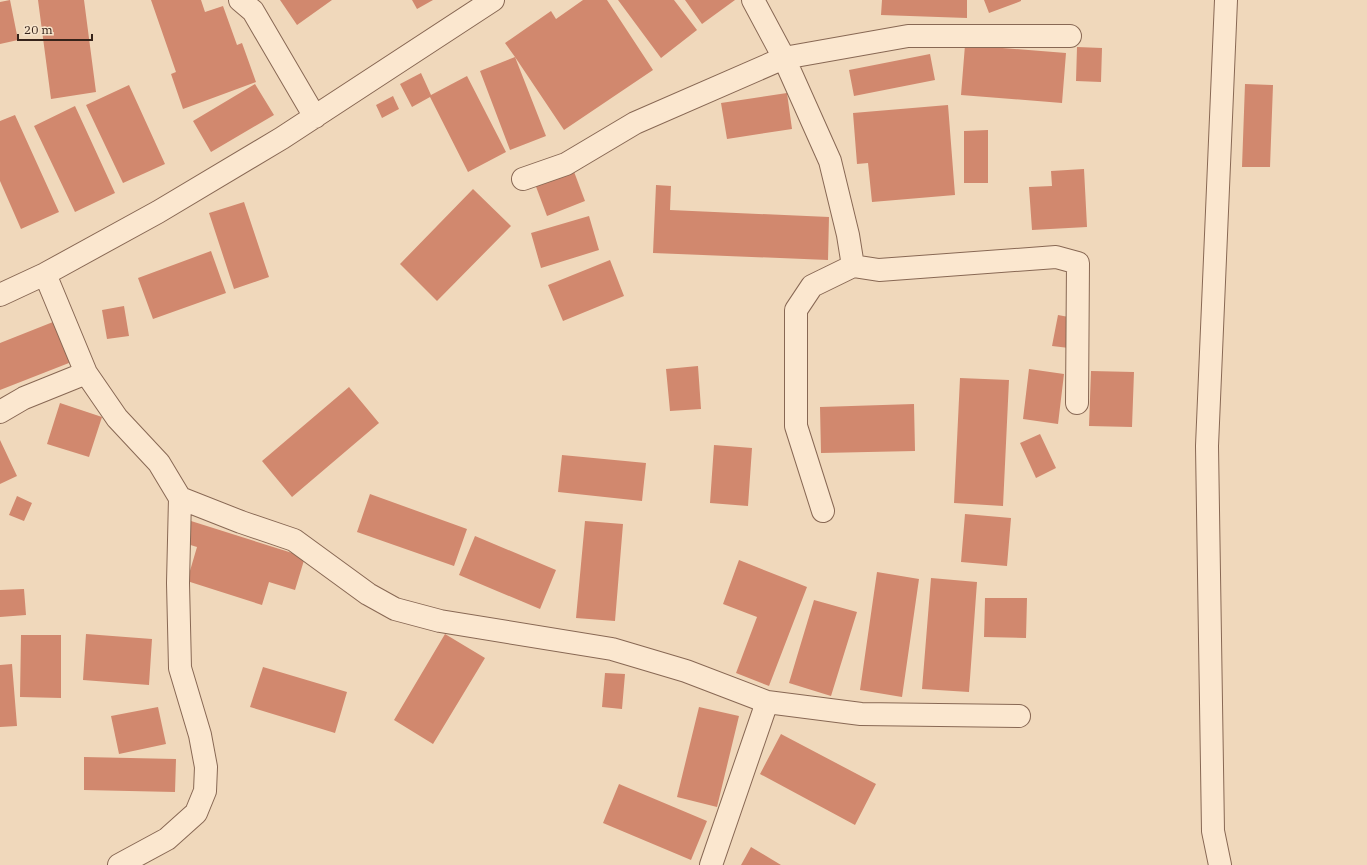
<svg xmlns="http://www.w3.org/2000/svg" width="1367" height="865" font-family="'IBM Plex Serif',serif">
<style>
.building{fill:#d1886e}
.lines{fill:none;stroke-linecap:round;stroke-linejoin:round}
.minor-casing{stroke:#886854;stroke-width:24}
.minor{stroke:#fbe7cf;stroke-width:22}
</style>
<rect width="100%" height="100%" fill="#f0d8bb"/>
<!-- building -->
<path class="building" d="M10,0l8,40 -18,4v-42z
M38,0h46l12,92 -45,7z
M151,0h50l4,12 18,-6 14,39 5,-2 14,39 -73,27 -12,-35 5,-2z
M280,0h52l-35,25z
M412,0h21l-16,9z
M583,0h24l46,70 -89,60 -49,-73 31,79 -36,14 -30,-79 35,-14 -10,-14 46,-32 5,8z
M618,0h56l23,30 -36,28z
M685,0h50l-33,24z
M882,0h85v18l-86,-3z
M984,0h37v1l-32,12z
M965,45l101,8 -4,50 -101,-8z
M1077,47l25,1 -1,34 -25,-1z
M930,54l5,26 -81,16 -5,-26z
M421,73l10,22 36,-19 39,76 -38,20 -38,-75 -18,10 -12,-23z
M255,84l19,31 -63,37 -18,-31z
M1245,84l28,1 -3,82h-28z
M129,85l36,79 -42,19 -37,-78z
M787,93l5,36 -65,10 -6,-36z
M393,96l6,13 -17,9 -6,-13z
M948,105l7,90 -83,7 -4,-39 -11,1 -4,-51z
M75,106l40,87 -40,19 -41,-86z
M15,115l44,97 -38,17 -21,-48v-60z
M988,130v53h-24v-52z
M573,169l12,32 -38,15 -12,-32z
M1084,169l3,58 -55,3 -3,-43 23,-1 -1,-15z
M656,185l15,1 -1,24 159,7 -1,43 -175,-7z
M473,189l38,37 -74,75 -37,-37z
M244,202l25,75 -35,12 -25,-76z
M589,216l10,34 -58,18 -10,-35z
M211,251l15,42 -73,26 -15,-41z
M610,260l14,36 -61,25 -15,-36z
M124,306l5,30 -22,3 -5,-29z
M1058,315l16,3 -5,30 -17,-2z
M58,320l16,41 -74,29v-47z
M698,366l3,43 -31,2 -4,-42z
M1029,369l35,5 -6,50 -35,-5z
M1091,371l43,1 -2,55 -43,-1z
M960,378l49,2 -6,126 -49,-3z
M349,387l30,36 -87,74 -30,-36z
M60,403l42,14 -13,40 -42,-13z
M914,404l1,47 -94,2 -1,-46z
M1040,434l16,34 -20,10 -16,-35z
M0,440l17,36 -17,8z
M714,445l38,3 -4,58 -38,-3z
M562,455l84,8 -4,38 -84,-9z
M370,494l97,35 -13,37 -97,-34z
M17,496l15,7 -8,18 -15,-6z
M965,514l46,4 -4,48 -46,-4z
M191,521l114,36 -10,33 -26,-8 -7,23 -75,-24 10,-34 -13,-4z
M585,521l38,3 -8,97 -39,-3z
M475,536l81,34 -16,39 -81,-34z
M739,560l68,27 -38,99 -33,-13 21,-56 -34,-13z
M877,572l42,7 -17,118 -42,-7z
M931,578l46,4 -8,110 -47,-3z
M24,589l2,26 -26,2v-27z
M985,598h42l-1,40 -42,-1z
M814,600l43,12 -26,84 -42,-13z
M86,634l66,5 -3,46 -66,-5z
M445,634l40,24 -52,86 -39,-24z
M21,635h40v63l-41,-1z
M12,664l5,62 -17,1v-62z
M263,667l84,25 -12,41 -85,-26z
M605,673l20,1 -3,35 -20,-2z
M158,707l8,37 -47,10 -8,-38z
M699,707l40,9 -22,91 -40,-10z
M781,734l95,50 -21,41 -95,-51z
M84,757l92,2 -1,33 -91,-2z
M619,784l88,37 -16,39 -88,-37z
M751,847l30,18h-40z"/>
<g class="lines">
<!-- minor casing -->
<g class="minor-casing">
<path id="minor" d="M240,0l13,11 62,106
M753,0l31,58 46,103 18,74 5,31
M523,179l43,-15 69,-41 149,-65 124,-22h162
M45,274l41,99 31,45 42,45 21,35 -2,85 2,85 20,67 6,32 -1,24 -9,22 -29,26 -48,26
M0,295l45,-21 113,-62 124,-74 211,-138
M0,412l24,-14 62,-25
M180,498l61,24 53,18 74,54 27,15 45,12 172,28 74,22 81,31 94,12 158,2
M823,511l-27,-85v-116l16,-24 41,-20 26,4 177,-13 22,6 -1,140
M711,865l56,-163
M1220,865l-7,-34 -6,-385 19,-446"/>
</g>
<!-- minor -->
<use href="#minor" class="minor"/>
</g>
<!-- scale -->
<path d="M18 34v6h74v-6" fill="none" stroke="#36231a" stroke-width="2"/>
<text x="24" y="34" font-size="12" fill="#36231a" stroke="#f7e4cb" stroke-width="3" paint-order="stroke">20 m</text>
</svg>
